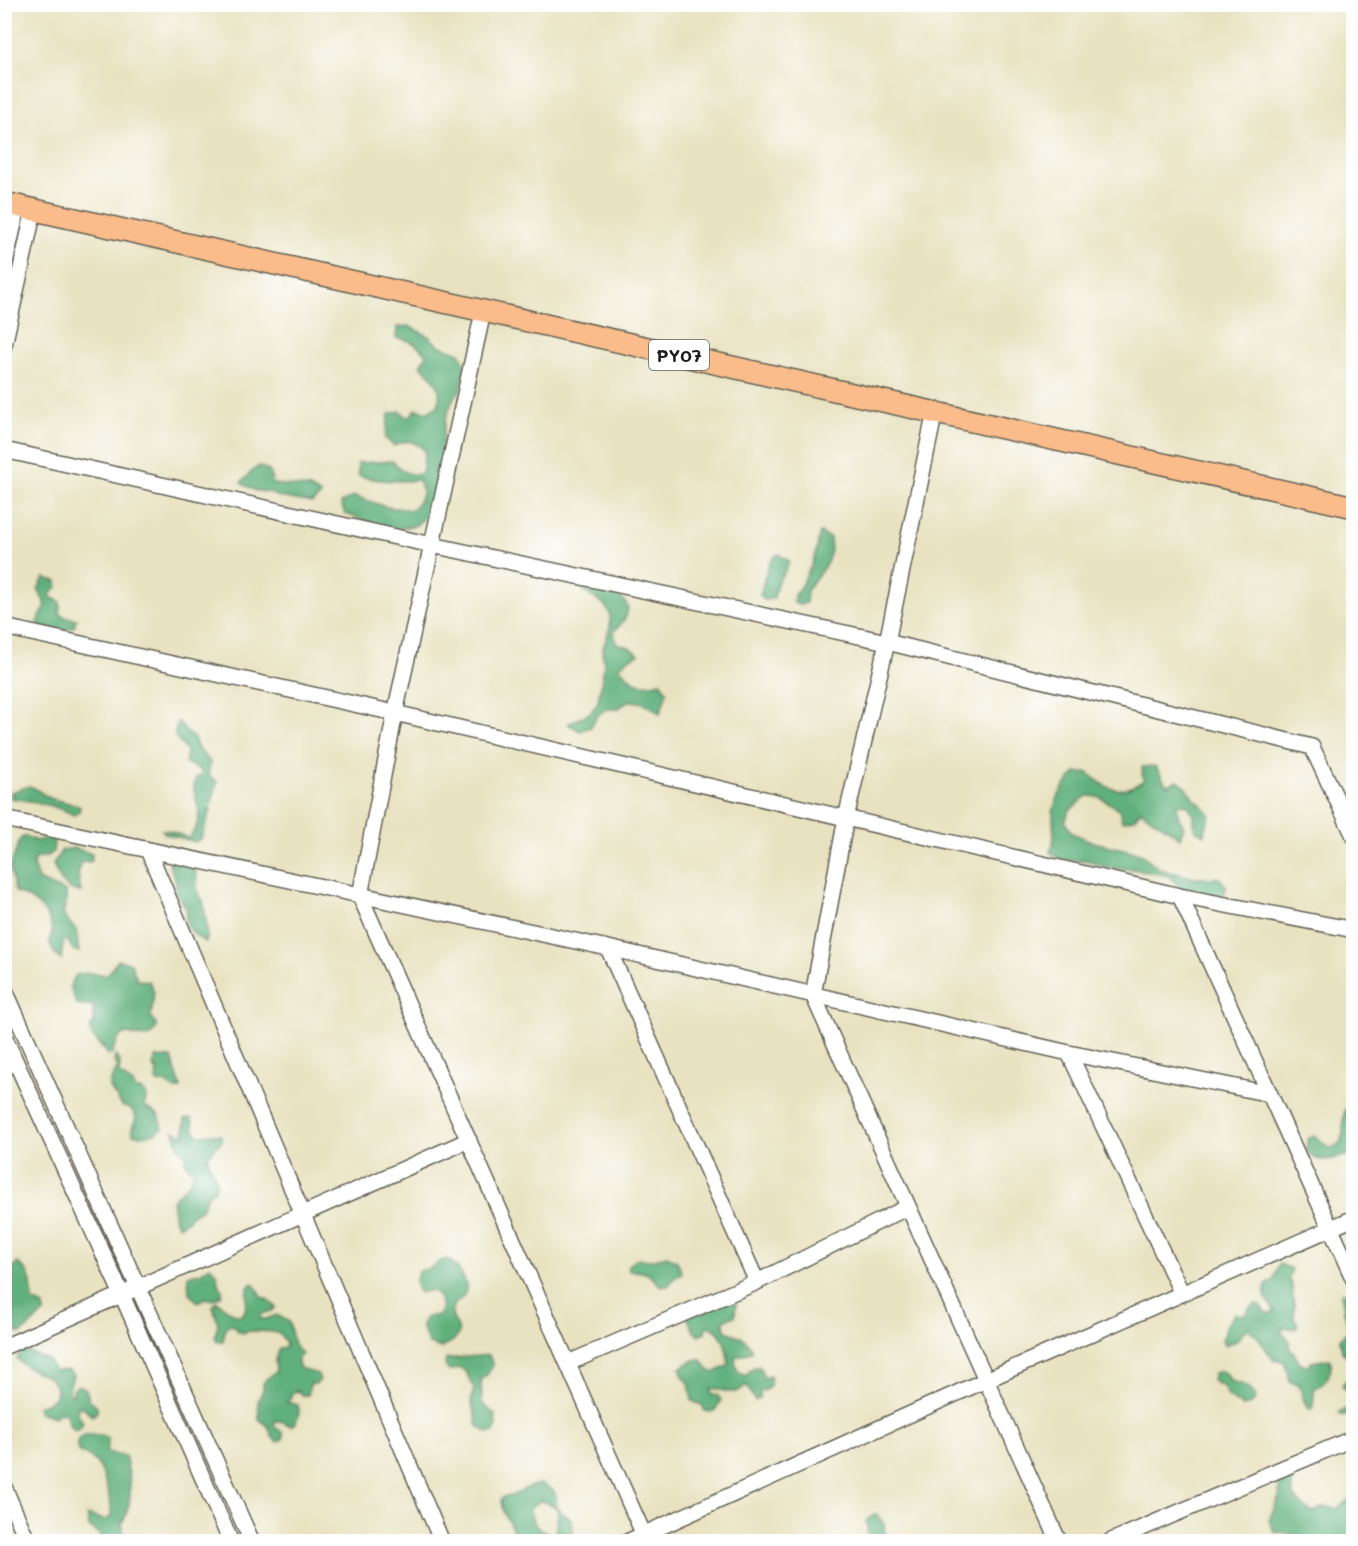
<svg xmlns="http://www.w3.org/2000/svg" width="1358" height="1546" font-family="Mali,sans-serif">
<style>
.forest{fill:#60b07d;stroke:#3e664c;stroke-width:1.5}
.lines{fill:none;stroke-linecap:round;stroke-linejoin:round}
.minor-casing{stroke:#636155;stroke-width:18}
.highway-casing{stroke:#636155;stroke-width:24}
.minor{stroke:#fff;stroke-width:15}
.highway{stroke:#f9bc8a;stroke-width:21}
.labels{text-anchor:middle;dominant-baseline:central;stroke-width:6;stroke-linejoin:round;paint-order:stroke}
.shield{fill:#fff;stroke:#606060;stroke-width:1.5}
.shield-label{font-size:18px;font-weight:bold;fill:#1c1c1c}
</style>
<rect width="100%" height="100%" fill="#fff"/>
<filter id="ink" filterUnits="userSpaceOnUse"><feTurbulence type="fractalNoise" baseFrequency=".0167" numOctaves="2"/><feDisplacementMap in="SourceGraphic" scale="12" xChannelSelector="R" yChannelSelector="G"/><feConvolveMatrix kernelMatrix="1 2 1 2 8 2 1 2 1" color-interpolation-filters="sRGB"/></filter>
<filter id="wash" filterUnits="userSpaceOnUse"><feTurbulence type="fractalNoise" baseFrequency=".008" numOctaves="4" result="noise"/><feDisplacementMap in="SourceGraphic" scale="24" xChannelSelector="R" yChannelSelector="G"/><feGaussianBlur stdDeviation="1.35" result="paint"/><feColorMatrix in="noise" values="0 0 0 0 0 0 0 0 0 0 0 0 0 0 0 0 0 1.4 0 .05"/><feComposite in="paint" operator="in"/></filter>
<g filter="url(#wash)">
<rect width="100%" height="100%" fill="#e8e2c0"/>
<!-- forest -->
<path class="forest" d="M409,326l21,11 8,8 22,8 5,11 -4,25 -8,10 -8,22 -3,25 2,26 -10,37 -18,16 -24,5 -47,-16 -4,-11 13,-7 33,11 24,3 8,-8 4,-11 -5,-11c-15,2 -46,1 -60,-5v-12l35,-2c9,11 15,15 29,13l3,-23c-11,-11 -18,-12 -31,-5l-9,-8 4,-24 11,-3 9,7 7,-9 12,3 10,-6c5,-22 -4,-27 -18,-41l7,-9c-9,-12 -16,-16 -31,-18l1,-11z
M259,466l10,5 4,13 37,4 11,7 -9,8 -33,-6 -11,-5 -12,-1 -15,-8 8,-9z
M820,533l10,5 1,12 -4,13 -20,27 -1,13 -6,2 -6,-2v-8c8,-8 21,-36 23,-47 1,-5 1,-10 3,-15z
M778,554l11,7c-2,10 -6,12 -11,20 -2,4 -3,11 -4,17l-10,2 -4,-5c5,-14 5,-32 18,-41z
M44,578l13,3v6l-8,9 11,6v12l5,3 12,2 -2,1v6c-12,7 -22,4 -34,1l-4,-5 9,-16 -8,-17z
M579,580c25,8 72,19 35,51l2,12 13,4 10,7 -11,5 -9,8c16,16 19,21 42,15l6,10 -7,22c-10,-9 -18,-13 -32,-13l-10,8h-12l-9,7 -6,11 -11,4 -12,-7 23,-12 7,-10 6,-38 -2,-13 8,-24v-13l-6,-10 -20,-12z
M178,721l7,10 9,7 4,11 13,14 -3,11 9,8 -8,32 -8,25 -6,3 -29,-8 -4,-4c9,0 18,5 27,8 5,-6 10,-16 10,-23 1,-13 -14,-33 2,-40v-5l-16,-7 2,-11c-10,-15 -16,-12 -9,-31z
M1155,766l12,20 10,-6c14,8 9,11 18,19 5,5 10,8 15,15l-6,21 -10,-6v-12l-6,-12 -11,-1 1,12 6,11 -4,11c-12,-11 -27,-16 -39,-28l-7,9 -12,2 -3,-12 -20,-12 -12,-1 -18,15 -4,11 7,11 21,9 47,11 20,16 34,9h25l8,9 -5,11 -35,-5 -19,-17 -34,-7 -25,-1 -23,-8 -24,1 -12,-9c6,-12 3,-20 3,-33 -1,-17 11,-35 23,-46h13c18,18 32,22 54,8l-1,-14z
M29,786c10,3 13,9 21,12 10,4 20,4 30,9l-1,5 -5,3c-19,-10 -42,-14 -63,-17v-6z
M25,836l11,5 13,-4 5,3 -1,12 -5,4 -12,2 -3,5 5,17 28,12c3,22 -13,18 10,37l3,23 -6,-2 -6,-11 -4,4 -2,17c-6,-5 -12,-12 -11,-20 0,-3 2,-6 2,-9 -2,-21 -20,-33 -37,-39l-5,-24 10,-29z
M75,848l17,6v7l-11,2 -3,11 3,18c-16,-1 -23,-14 -28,-28l9,-14z
M170,861l16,3 10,8 2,23 5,5c1,12 7,33 3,42 -13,-6 -24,-18 -19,-33l-10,-15 -1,-12 -7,-18 1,1z
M118,960l13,3 6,17 12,1 5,11 -3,24 6,10 -6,10c-25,5 -27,-17 -39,18l-5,2 -4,-10 -1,2 -11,-14 -1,-6 4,-5 -1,-18 -12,1 -5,-3 -6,-17 6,-11 12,-2 19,2z
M115,1056l5,5 -1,13 14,10 3,6h6l4,4 -1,13 14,8 4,13c-9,7 -18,10 -30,6l-1,-6 4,-10c-2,-7 -5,-10 -13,-11l-13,-19v-6l8,-16 -4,-4z
M156,1057l16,1c2,10 6,19 9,29l-1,2h-6l-10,-6 -8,-1 1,-14 -3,1 -1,-3z
M1346,1107l7,1v46c-13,2 -36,13 -45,-2 -3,-5 -2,-9 1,-14l6,-2 14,12c23,-3 9,-26 17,-41z
M192,1118l2,12 4,5 17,-1 6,1 1,6 -14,15c0,14 11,17 7,34 -10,4 -9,11 -14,20 -10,3 -13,12 -22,16l-4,-5 -3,-20c7,-10 19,-16 22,-28l-9,-11 2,-5 -8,-9 -5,-17 10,5 1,-17z
M667,1256l10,5 5,12 -6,3 -8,10h-7c-13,-12 -13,-15 -32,-15l-1,-6 10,-7 12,2z
M447,1259c9,5 25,25 17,36 -4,6 -10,7 -12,15 -3,15 23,21 -11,38l-12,-4 -7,-16v-6l5,-5 12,-2c5,-8 2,-24 -10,-24 -4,0 -7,2 -10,2 -3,-5 -5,-19 1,-22 3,-2 7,-1 10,-3 6,-2 9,-8 17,-9z
M18,1263c16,13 12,19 15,38l11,5v7l-22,20h-17l-1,-14 5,2 4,-5 -1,-6 -7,-2v-30l4,1 4,-12z
M1279,1264l13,5 -4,10 4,5c0,13 4,23 2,35l4,5 -3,5 -12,-2 -1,5 8,10 -1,6c9,7 8,17 20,19l2,-5c7,0 12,-3 19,-3 4,11 -4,26 -15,29 -3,8 1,14 -4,22l-5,-4 -8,-23 -3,1 -6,-3 -4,-18 -5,-3 -6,1 -17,-25 -10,-8 -11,13 -12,4 -2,-6 3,-5v-6l10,-15 6,2 6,-2 3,-6 6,-3 5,2 3,5 5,3 6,-3c-7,-9 -14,-16 -8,-27l6,-3z
M210,1266l7,7 1,11 4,5v6l-10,5 -6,-2 -8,4 -9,-9 -1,-18 12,-2z
M252,1283l8,9 1,5 6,2 9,8 -4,4 -11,3 -1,5h6l11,-4 12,7 5,23 8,9 -4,4v7l3,4 17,5 2,6 -4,4h-6l-2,11h-6l-4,-4 -7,2v5l-4,4 11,3c2,8 1,16 -7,21l-10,-5h-6l-1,5 9,7v6l-6,3 -4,-4 -5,-12 -9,-7 -1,-18 5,-11v-6l3,-5 10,-7 -1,-12 4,-12 7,-1 -1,-6 -8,-9 -29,-1 -5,2 -6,-2 -3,-5 -6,-1 -3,5 -2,11 -6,1 -2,-6 3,-12 -5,-18 3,-5c8,5 16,14 25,15l4,-5 3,-24z
M1353,1291l1,1 -1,68 -11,-8 -2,-13 8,-9 -7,-37z
M731,1300l5,4 -1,12 -11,4v6l2,5c12,5 23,7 26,21l-17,5c1,9 1,15 10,19l9,-9h6l4,11 6,-2c2,9 -1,14 -10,16v6l-5,3 -9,-17c-8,14 -21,6 -35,4l1,6 5,1 4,5c-4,8 -6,14 -16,11l-3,-6 -10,-4 -3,-18 -8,-9 1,-6h-2l16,-9 6,1 6,10 6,3 15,-8c-2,-15 -5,-37 -23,-39l-1,6 -5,3 -6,-3 -7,-16z
M26,1351l22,9 7,11 14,-1 4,5 -5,18 5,2v-5l5,-5c7,2 10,5 10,13l9,8v6l-4,4 -9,-8 -5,-2 -2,5 6,12 -3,5 -5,2 -5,-4 -4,-12 -6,-2 -5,5 -17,-5v-6l6,-2 12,-7 1,-7 -6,-11c-12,-7 -24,-9 -34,-20l3,-7z
M489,1355l4,11 -7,10 -5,3 1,24 13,12 1,12 -2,5 -6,1 -10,-7 -7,-26 3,-12 -8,-16 -6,-4 -11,3 -4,-5 1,-7z
M1221,1371l6,3 3,7c11,3 21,4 26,16 -3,7 -6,9 -13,10l-15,-11 -6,-11 -7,-2 -3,-4 2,-6z
M1353,1372v43h-13l-1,-3 12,-5 -3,-12 -6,-10z
M84,1435h18l6,4 -1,12c6,4 11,3 18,5 6,22 9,47 -3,67l3,18h-23l-3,-7 -10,-7 -2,-12 18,5 6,-3c2,-11 -8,-47 -15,-55 -9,-9 -23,-7 -18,-23z
M1280,1472l12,2c-2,19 3,30 21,38l12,-5 12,2 11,-8 5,-8v48h-51l-4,-6 -24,-3 -5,-12 10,-23z
M541,1484c23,11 10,9 17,24 2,5 8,7 12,10 4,8 5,17 -2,23h-4l-8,-5c-4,-17 15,-28 -16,-35l-10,7c2,27 17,17 24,33h-38c-2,-15 -15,-26 -15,-42 6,-5 8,-3 15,-5 11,-5 10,-8 25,-10z
M876,1514l8,10 1,11 12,3 3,3h-31l-3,-20z"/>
</g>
<g filter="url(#ink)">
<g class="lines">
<!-- minor casing -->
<g class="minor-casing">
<path id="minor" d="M4,267l14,-61
M483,312l-88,401 -35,183 287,646
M4,345l30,-135
M935,411l-48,231 -41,176 -33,177 246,547
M4,450l428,95 455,97 425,105 42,89
M4,627l391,86 785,183 174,34
M4,819l604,129 461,105 201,41
M148,850l294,692
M1180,896l174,384
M608,948l149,334
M4,988l248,554
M4,1036l118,259 109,247
M1069,1053l113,241
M4,1347l465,-207
M568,1363l189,-81 151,-75
M4,1487l24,55
M627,1542l359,-162 368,-162
M1109,1542l245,-104"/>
</g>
<!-- highway casing -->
<g class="highway-casing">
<path id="highway" d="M4,203l1350,304"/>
</g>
<!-- minor -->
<use href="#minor" class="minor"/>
<!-- highway -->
<use href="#highway" class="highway"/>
</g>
</g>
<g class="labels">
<!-- shield labels -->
<rect class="shield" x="649" y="340" width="60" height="30" rx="4.5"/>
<g class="shield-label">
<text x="679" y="355">PY07</text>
</g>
</g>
<!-- margin -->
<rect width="1358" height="1546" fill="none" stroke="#fff" stroke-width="24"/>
</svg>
